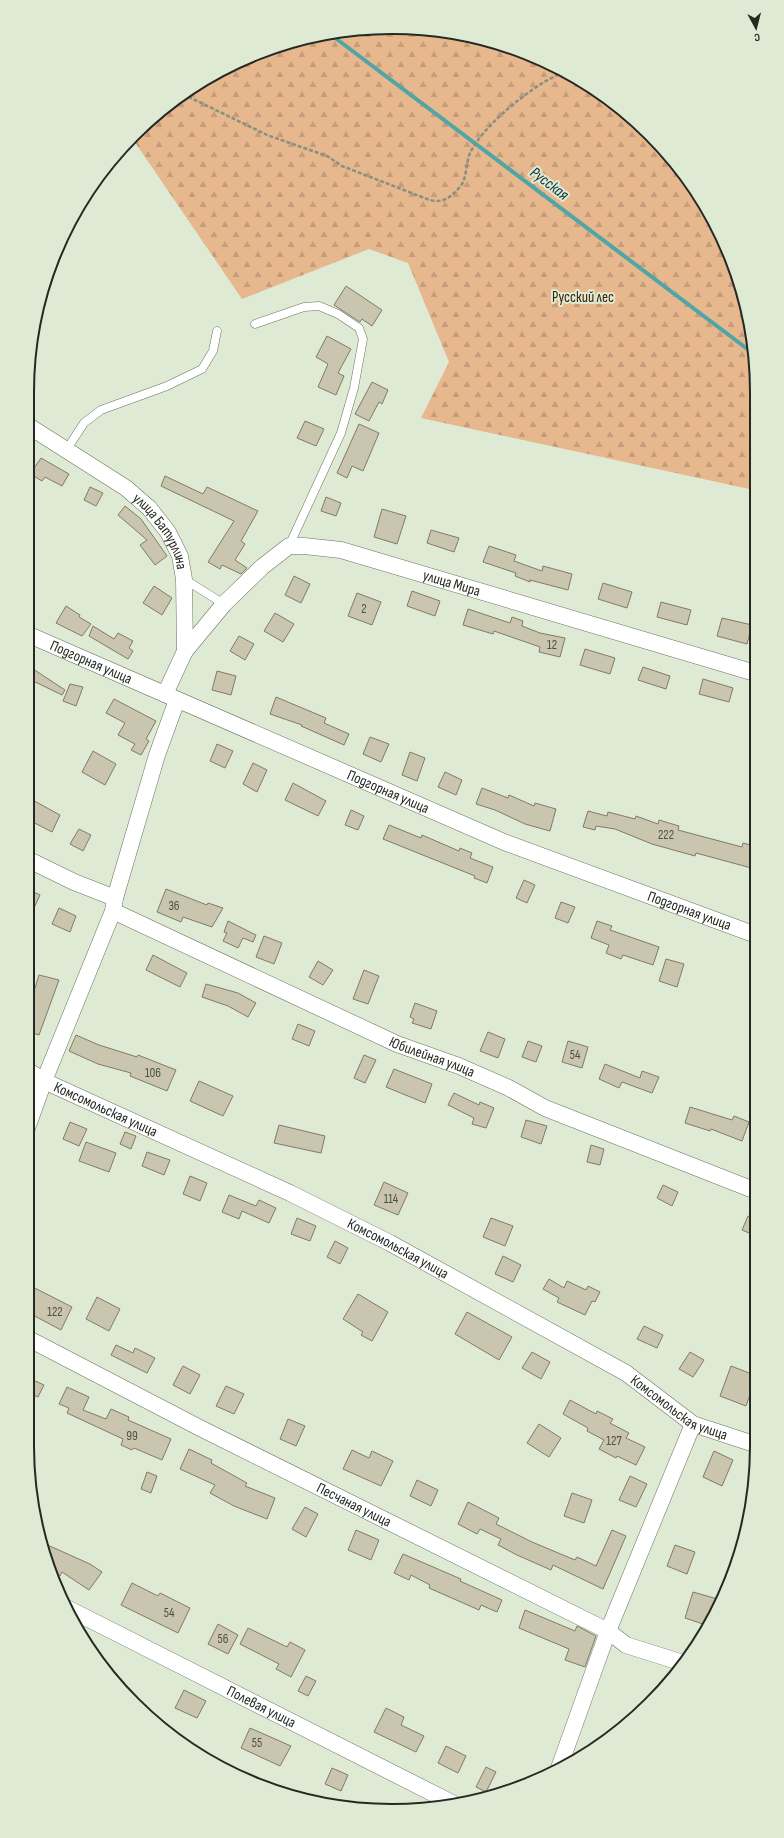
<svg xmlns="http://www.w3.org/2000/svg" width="784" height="1838" font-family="'Sofia Sans Condensed',sans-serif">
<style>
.forest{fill:url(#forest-firs)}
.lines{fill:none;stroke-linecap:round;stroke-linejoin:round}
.stream{stroke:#50a5a6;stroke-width:4}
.building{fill:#cac5ae;stroke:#807b66}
.service-casing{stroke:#6a7360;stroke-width:9}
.minor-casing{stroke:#6a7360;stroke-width:17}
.path{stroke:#889081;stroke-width:2.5;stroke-dasharray:4 2;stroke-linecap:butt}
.service{stroke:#fff;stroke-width:8}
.minor{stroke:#fff;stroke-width:16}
.labels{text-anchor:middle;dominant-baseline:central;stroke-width:4;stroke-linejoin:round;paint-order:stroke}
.number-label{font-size:13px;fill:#4e5044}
.park-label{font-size:15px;fill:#402000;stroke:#dfead5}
.street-label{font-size:15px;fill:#252921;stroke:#dfead5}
.water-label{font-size:16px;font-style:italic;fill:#0b3536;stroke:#dfead5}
.rim{fill:none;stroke:#252921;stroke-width:2}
</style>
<defs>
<pattern id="forest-firs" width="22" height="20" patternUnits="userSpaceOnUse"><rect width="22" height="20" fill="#e7b78e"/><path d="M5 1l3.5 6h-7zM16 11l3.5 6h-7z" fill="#c69d7a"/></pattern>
</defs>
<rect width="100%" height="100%" fill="#dfead5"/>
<!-- forest -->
<path class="forest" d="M368,28l72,2 70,16 104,56 67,68 48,82 25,92v146l-333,-72 28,-56 -41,-99 -39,-14 -127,50 -110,-161 38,-36 61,-37 67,-26z"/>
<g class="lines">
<!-- stream -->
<path class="stream" d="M330,34l424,320"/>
</g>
<!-- building -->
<path class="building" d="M346,286l36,24 -10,16 -10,-7 -2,3 -26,-17z
M327,336l24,13 -13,24 6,3 -8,19 -18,-8 10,-23 -12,-7z
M372,382l16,8 -6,14 -3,-2 -10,19 -14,-7z
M305,421l19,8 -8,17 -19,-8z
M359,424l20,9 -16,38 -11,-5 -5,12 -10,-5z
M41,458l28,16 -7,12 -17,-9 -3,4 -12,-7z
M165,476l38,18 4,-7 51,24 -17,30 4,3 -10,16 12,8 -6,6 -19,-9 -2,4 -12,-7 26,-41 -73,-35z
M90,487l13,6 -7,13 -12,-6z
M326,497l15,6 -5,13 -15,-5z
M125,506l16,13 26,37 -12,9 -15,-20 7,-5 -29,-25z
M382,509l24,7 -9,28 -23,-7z
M431,530l28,8 -5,14 -27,-9z
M489,546l27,9 -2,6 28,10 1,-5 29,8 -4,16 -38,-10v2l-15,-6 1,-3 -33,-11z
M294,576l16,8 -9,19 -16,-8z
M603,583l29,9 -5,16 -29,-9z
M154,586l18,12 -10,17 -19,-12z
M412,591l28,10 -5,15 -28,-10z
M357,593l24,9 -9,23 -24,-9z
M661,602l30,8 -4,15 -30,-8z
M66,606l14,9 -1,2 12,7 -9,12 -26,-13z
M468,609l42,14 2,-6 11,4 -1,5 18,7 25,5 -5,19 -21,-5 1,-5 -46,-16 -1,3 -30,-9z
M275,613l19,11 -11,18 -19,-11z
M722,618l30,7 -5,19 -30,-8z
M93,626l21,13 4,-6 15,8 -4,7 4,3 -5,8 -39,-23z
M239,636l15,8 -9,16 -15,-9z
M585,649l30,9 -5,16 -30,-9z
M27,665l38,25 -3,5 -35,-17z
M643,667l27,9 -4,13 -28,-9z
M217,671l19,5 -5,19 -19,-5z
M703,679l30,9 -4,14 -30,-8z
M70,684l13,3 -7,19 -13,-5z
M276,697l50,21 -2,5 25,11 -5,11 -43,-19 1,-1 -32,-11z
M114,699l42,22 -10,18 3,2 -8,14 -10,-5 4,-6 -17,-9 7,-12 -19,-10z
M370,737l19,7 -8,18 -18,-8z
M217,744l16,7 -8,17 -15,-7z
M93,751l23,13 -11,21 -23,-13z
M410,752l15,6 -8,23 -15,-6z
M253,763l14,7 -10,22 -14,-8z
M445,772l17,8 -6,15 -18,-8z
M293,783l33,18 -8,15 -33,-16z
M482,788l26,10 1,-3 25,11 1,-3 21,6 -6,22 -25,-7 -30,-14 -19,-6z
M27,797l33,18 -8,17 -25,-13z
M351,810l13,6 -6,14 -13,-5z
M588,811l19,5 1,-4 27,7 1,-3 22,8 1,-4 20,6 -1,4 64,17 1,-4 12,3v23l-59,-16 -1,3 -43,-12 -37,-15 -19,-3 -1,4 -12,-3z
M389,825l32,13 1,-3 37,16 1,-3 12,5 -2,5 23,9 -6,16 -13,-5 1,-2 -92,-37z
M79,829l12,6 -8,16 -13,-7z
M524,880l11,5 -8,18 -11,-5z
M27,889l13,6 -13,28z
M166,889l41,16 1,-2 15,5 -11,19 -29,-10 -2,5 -24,-10z
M561,902l14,5 -7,16 -13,-5z
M59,908l17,8 -6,16 -18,-8z
M228,921l28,14 -3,7 -10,-4 -5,10 -15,-7 4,-8 -3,-1z
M597,921l15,5 -2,4 49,17 -6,18 -30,-10 -2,4 -15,-6 3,-8 -18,-7z
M264,936l18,7 -8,21 -18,-7z
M153,955l34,18 -7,14 -34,-17z
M666,959l18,5 -7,23 -18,-6z
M318,961l15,9 -10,15 -14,-8z
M364,970l15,6 -11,28 -15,-5z
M39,975l20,5 -20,55 -12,-4v-25l2,1z
M206,984l32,9 18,10 -8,14 -20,-11 -26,-9z
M415,1003l22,8 -6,18 -19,-6 2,-4 -4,-2z
M298,1024l17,7 -6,15 -17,-7z
M488,1032l17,7 -7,19 -18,-7z
M76,1035l23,10 38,12 1,-2 38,15 -9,21 -37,-15 1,-3 -33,-9 -29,-13z
M528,1041l14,5 -6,16 -14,-5z
M568,1041l20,6 -6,21 -20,-6z
M364,1055l12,5 -11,23 -11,-5z
M605,1064l35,14 2,-7 17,6 -7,16 -30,-11 -3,6 -20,-9z
M394,1069l38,15 -7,19 -39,-16z
M199,1081l34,15 -10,20 -33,-15z
M454,1093l25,12 1,-3 14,6 -8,20 -14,-4 2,-6 -26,-13z
M690,1107l42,13 2,-4 15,6 -7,19 -31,-12 -1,2 -25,-8z
M526,1120l21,6 -6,18 -20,-7z
M70,1122l17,7 -8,17 -16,-7z
M279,1125l46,11 -4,17 -47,-10z
M125,1132l11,4 -5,13 -11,-5z
M86,1142l30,11 -7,19 -30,-11z
M591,1145l13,4 -4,16 -13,-3z
M147,1152l23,8 -6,15 -22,-9z
M190,1176l17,7 -7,18 -17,-7z
M384,1182l24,11 -10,22 -24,-10z
M663,1185l15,7 -6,14 -15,-8z
M229,1195l27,11 3,-6 17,8 -7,15 -27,-12 -3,8 -17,-7z
M748,1216l8,4v16l-14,-6z
M297,1218l19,8 -6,15 -19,-7z
M491,1218l22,8 -8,20 -22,-9z
M335,1241l13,7 -8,16 -13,-7z
M503,1256l18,9 -8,17 -18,-8z
M549,1279l15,9 3,-7 19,9 2,-4 12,6 -5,10 -3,-1 -7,14 -28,-13 2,-4 -16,-9z
M27,1284l45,23 -11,23 -34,-18z
M358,1294l30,18 -16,29 -11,-6 2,-3 -20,-13z
M97,1297l23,12 -11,22 -23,-12z
M467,1312l45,25 -13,23 -44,-26z
M644,1326l19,9 -6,13 -20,-9z
M116,1345l17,8 2,-5 20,10 -8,15 -36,-18z
M532,1352l18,10 -9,17 -19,-11z
M690,1352l14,8 -11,17 -14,-8z
M183,1366l17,9 -10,19 -17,-9z
M731,1366l26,10 -11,30 -26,-10z
M31,1379l13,6 -6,12 -11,-5z
M226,1386l18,8 -10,20 -18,-8z
M67,1387l22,10 -6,13 23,9 5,-10 18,8 -1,3 43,19 -9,21 -28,-12 -2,2 -11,-5 2,-6 -56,-26 2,-5 -10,-4z
M570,1400l26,14 1,-3 16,8 -3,4 19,10 -3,5 19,9 -9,18 -19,-9 -1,2 -17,-9 5,-9 -17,-9 1,-3 -25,-14z
M288,1419l17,7 -9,20 -16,-7z
M539,1424l22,14 -12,19 -22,-14z
M189,1449l23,11 -1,3 36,20 -2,3 30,12 -8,21 -33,-13 -24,-13 5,-8 -35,-16z
M352,1450l17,8 3,-7 21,10 -12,25 -38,-17z
M714,1451l19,9 -11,26 -19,-9z
M147,1472l10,4 -6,17 -10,-4z
M630,1476l17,8 -11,23 -17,-7z
M417,1480l21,10 -7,16 -21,-10z
M572,1493l20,7 -8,23 -20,-7z
M468,1502l31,16 -3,6 36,18 43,18 2,-3 19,9 16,-36 14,6 -23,53 -50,-24 -2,5 -34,-15 -19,-10 3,-6 -21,-10 -3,5 -19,-10z
M305,1507l13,7 -12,23 -14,-8z
M356,1530l23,10 -8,20 -23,-10z
M43,1543l47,21 12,8 -13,18 -27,-18 -2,4 -10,-5 -4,-7z
M675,1545l20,7 -8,22 -20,-8z
M403,1554l58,25 -1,2 42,19 -5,12 -16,-7 -2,5 -50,-22 1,-3 -19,-10 -2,5 -15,-7z
M132,1583l26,13 2,-3 30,15 -12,25 -57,-28z
M693,1592l28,8 -12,26 -24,-8z
M525,1610l50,21 2,-5 2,1 17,9 -11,31 -20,-7 4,-11 -50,-21z
M218,1624l20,11 -10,19 -20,-10z
M248,1628l39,19 3,-5 15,8 -14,27 -15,-8 3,-5 -39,-20z
M306,1676l10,5 -8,15 -10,-5z
M184,1690l22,11 -9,17 -22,-10z
M386,1708l18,9 -3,8 23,11 -8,16 -42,-20z
M250,1728l41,18 -11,20 -39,-18z
M446,1746l20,10 -8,17 -20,-10z
M486,1767l10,5 -10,20 -10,-5z
M332,1768l16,7 -7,16 -16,-7z"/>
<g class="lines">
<!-- service casing -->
<g class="service-casing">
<path id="service" d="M255,324l49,-17 15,-1 19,8 21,14 4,11 -9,49 -13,45 -52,113
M67,449l17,-26 17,-13 66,-24 35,-17 11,-18 4,-20
M184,579l40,25"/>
</g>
<!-- minor casing -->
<g class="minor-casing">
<g id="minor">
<path id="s1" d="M27,425l99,63 23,20 19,24 12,24 4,23 1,72 -20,43"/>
<path id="s2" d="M27,634l477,208 252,93"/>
<path id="s3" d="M185,651l39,-47 38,-37 27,-21h15l37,4 414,123"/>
<path d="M27,859l47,23 41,16"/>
<path id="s4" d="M113,911l284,133 62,22 50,22 36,20 211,83"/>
<path id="s5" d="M27,1070l17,11 246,112 100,50 236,130 67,51 64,21"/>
<path d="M27,1128l17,-47 69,-170 2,-13 42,-143 20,-55"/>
<path id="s6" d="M27,1338l173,90 408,203 18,14 57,18"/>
<path id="s7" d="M67,1608l389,197"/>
<path d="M559,1768l49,-137 85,-207"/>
</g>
</g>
<!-- path -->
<path class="path" d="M183,94l84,41 60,21 15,10 85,33c14,5 22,0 32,-11 9,-9 6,-26 12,-37 14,-26 48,-53 73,-69 5,-3 11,-5 16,-9"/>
<!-- service -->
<use href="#service" class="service"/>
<!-- minor -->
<use href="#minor" class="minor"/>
</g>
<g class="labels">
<!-- number labels -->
<g class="number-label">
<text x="364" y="609">2</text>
<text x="552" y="645">12</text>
<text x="666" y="835">222</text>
<text x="174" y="906">36</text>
<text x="575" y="1055">54</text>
<text x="153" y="1073">106</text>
<text x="391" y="1199">114</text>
<text x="55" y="1312">122</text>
<text x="132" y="1436">99</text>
<text x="614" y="1441">127</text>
<text x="169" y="1613">54</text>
<text x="223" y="1639">56</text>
<text x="257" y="1743">55</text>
</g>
<!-- park labels -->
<g class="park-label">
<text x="583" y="297">Русский лес</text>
</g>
<!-- street labels -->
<g class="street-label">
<text stroke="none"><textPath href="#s1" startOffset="174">улица Батурлина</textPath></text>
<text stroke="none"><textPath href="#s3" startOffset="316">улица Мира</textPath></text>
<text stroke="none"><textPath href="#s2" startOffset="70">Подгорная улица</textPath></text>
<text stroke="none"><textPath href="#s2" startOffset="394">Подгорная улица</textPath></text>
<text stroke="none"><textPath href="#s2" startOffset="718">Подгорная улица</textPath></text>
<text stroke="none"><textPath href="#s4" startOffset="351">Юбилейная улица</textPath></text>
<text stroke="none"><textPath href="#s5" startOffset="88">Комсомольская улица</textPath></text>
<text stroke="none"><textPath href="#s5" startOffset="412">Комсомольская улица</textPath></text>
<text stroke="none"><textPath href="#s5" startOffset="736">Комсомольская улица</textPath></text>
<text stroke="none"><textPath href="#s6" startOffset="367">Песчаная улица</textPath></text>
<text stroke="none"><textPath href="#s7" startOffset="218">Полевая улица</textPath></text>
</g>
<!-- water labels -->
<g class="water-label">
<text transform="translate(549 184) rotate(37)">Русская</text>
</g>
</g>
<!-- crop -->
<path d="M0 0H784V1838H0ZM392 34H392A358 358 0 0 1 750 392V1446A358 358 0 0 1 392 1804H392A358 358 0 0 1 34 1446V392A358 358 0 0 1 392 34Z" fill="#dfead5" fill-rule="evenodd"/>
<path class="rim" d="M392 34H392A358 358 0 0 1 750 392V1446A358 358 0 0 1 392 1804H392A358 358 0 0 1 34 1446V392A358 358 0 0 1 392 34Z"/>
<!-- north arrow -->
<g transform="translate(756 28) rotate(173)" stroke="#dfead5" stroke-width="3" paint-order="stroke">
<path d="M0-3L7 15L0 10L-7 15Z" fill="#252921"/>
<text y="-6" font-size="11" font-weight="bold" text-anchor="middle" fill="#252921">С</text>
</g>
</svg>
